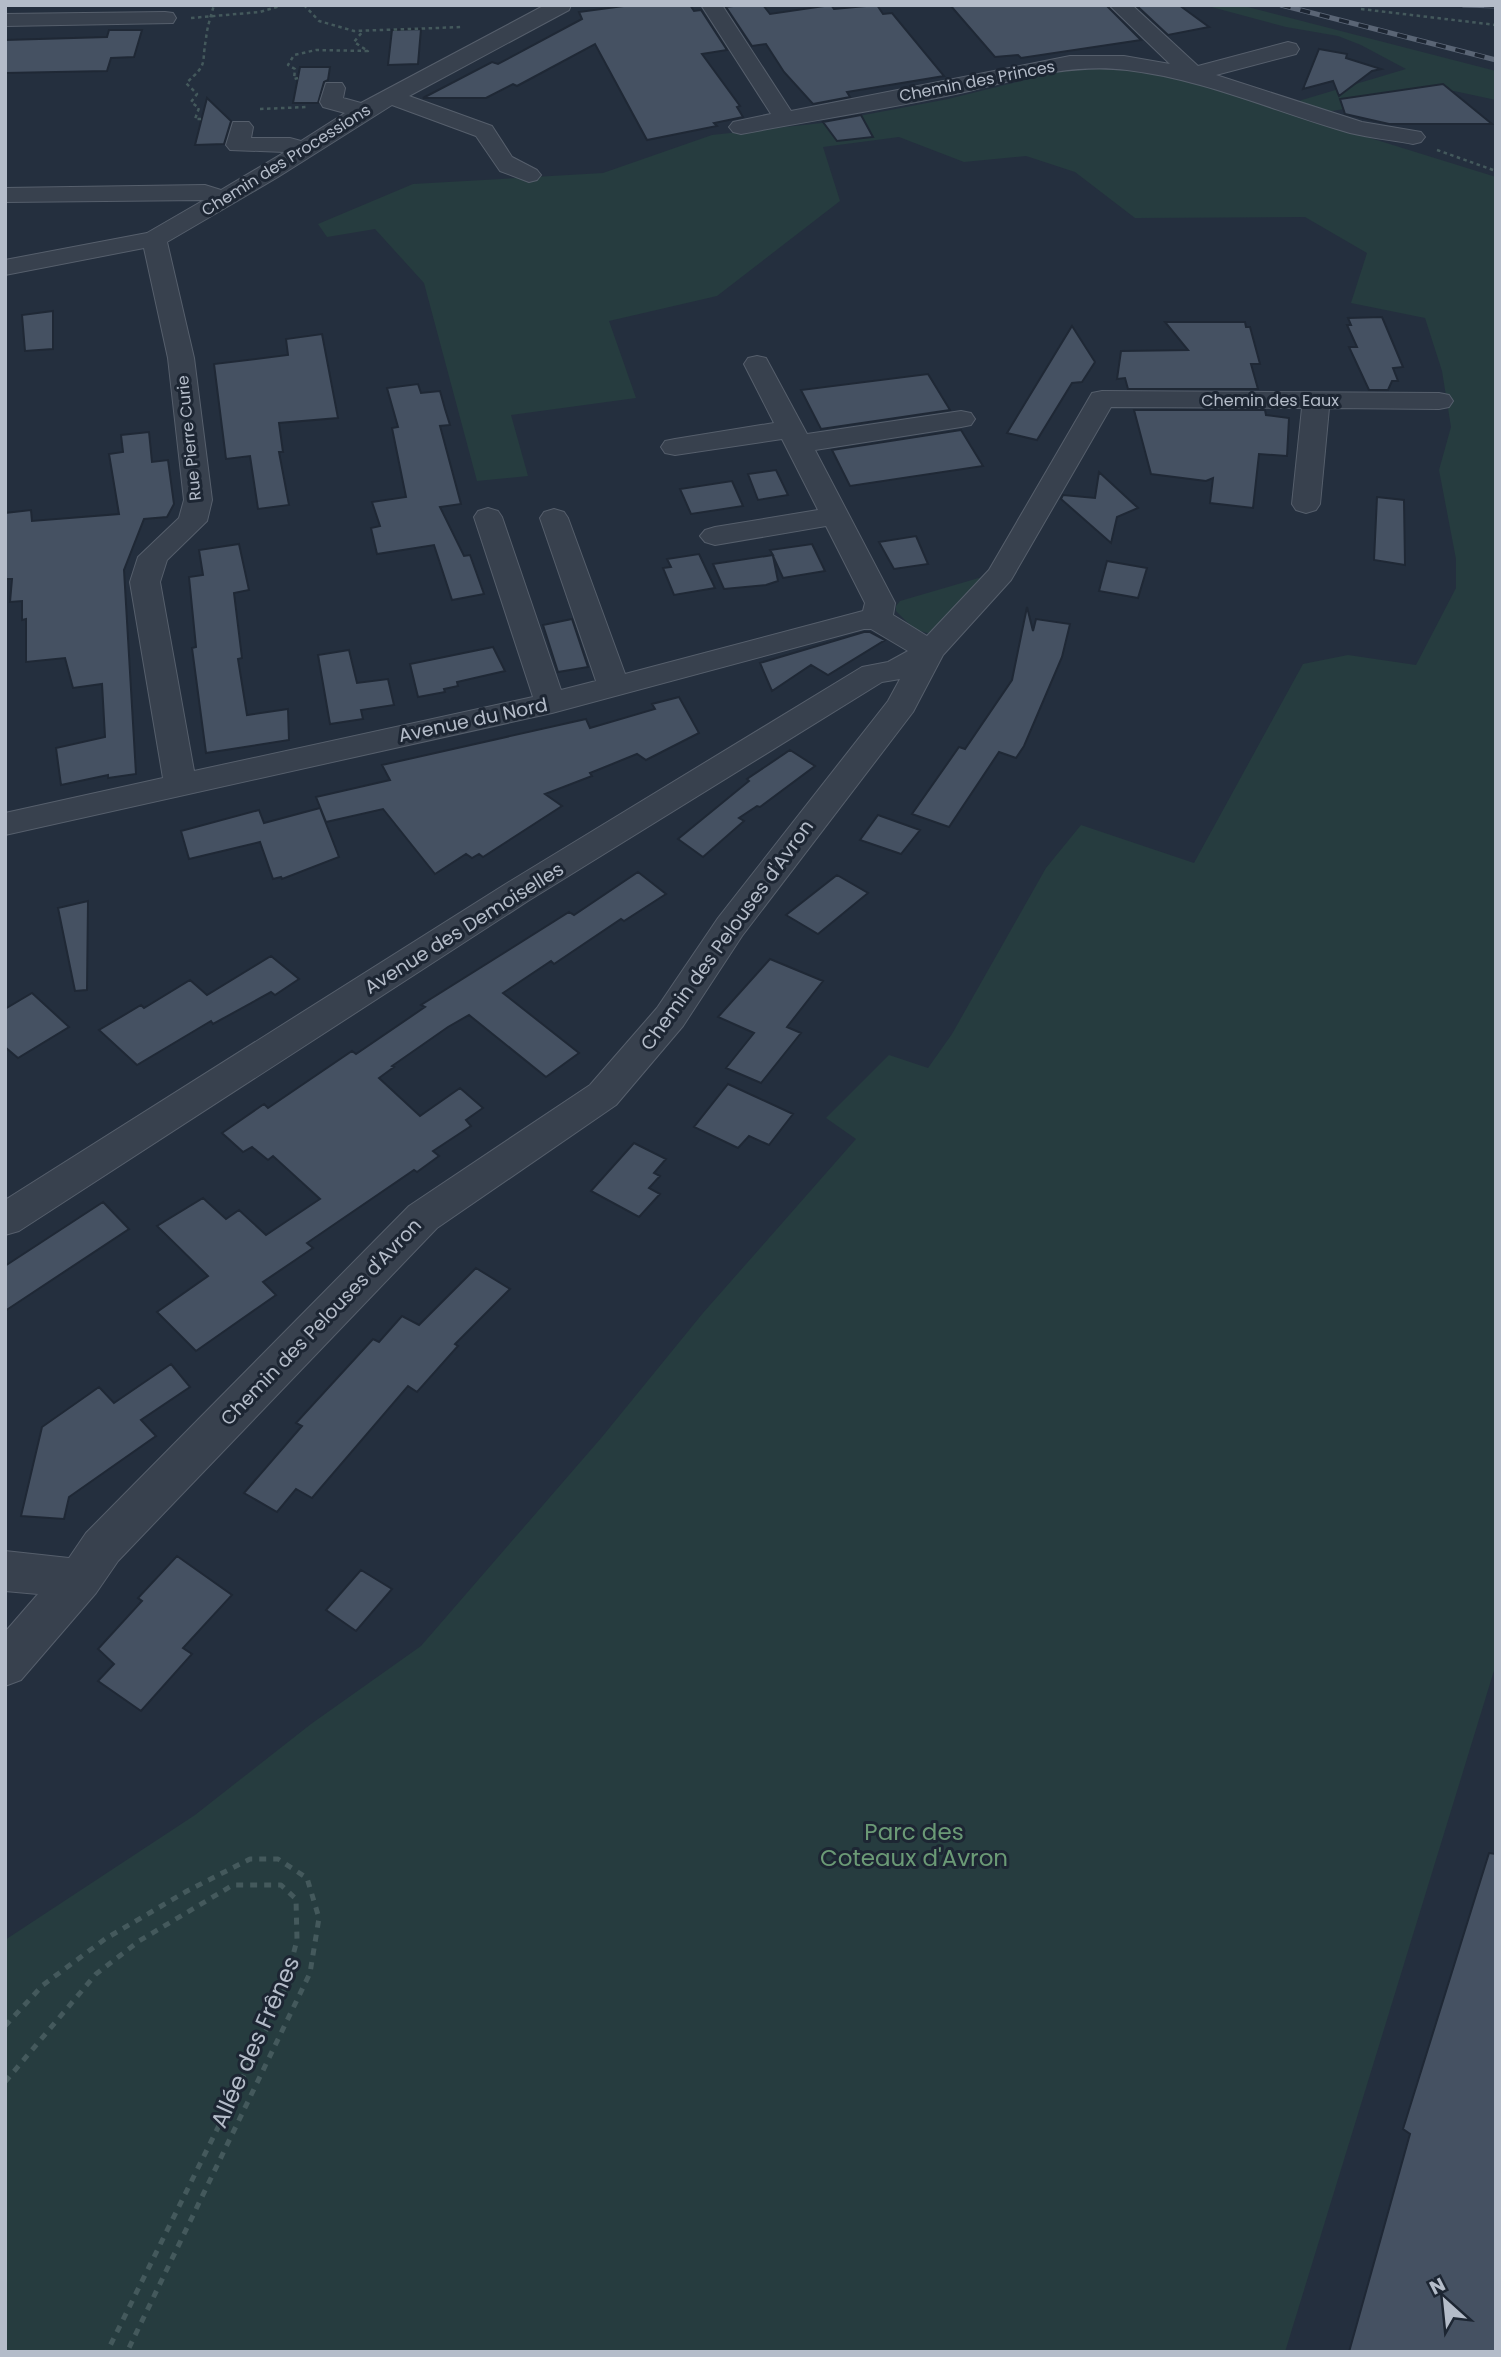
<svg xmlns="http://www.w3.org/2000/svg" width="1501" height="2357" font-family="Poppins,sans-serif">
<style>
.green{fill:#263c3f}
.building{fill:#455162;stroke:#1f2835;stroke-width:2}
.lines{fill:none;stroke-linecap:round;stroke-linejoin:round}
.minor-casing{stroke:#565f6c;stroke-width:2}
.path-far1{stroke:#44595c;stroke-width:2.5;stroke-dasharray:3.5 3.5;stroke-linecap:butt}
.path{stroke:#44595c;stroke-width:5;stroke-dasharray:7 7;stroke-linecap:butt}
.minor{fill:#38414e;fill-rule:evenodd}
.rail-casing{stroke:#5a6575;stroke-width:5}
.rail{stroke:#1d2633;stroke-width:3.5;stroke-dasharray:10;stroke-linecap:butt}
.labels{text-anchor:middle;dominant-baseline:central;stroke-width:6;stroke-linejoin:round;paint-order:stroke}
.far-street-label{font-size:16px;fill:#b4bcc9;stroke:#1d2633}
.street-label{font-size:19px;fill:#b4bcc9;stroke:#1d2633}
.near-park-label{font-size:23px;fill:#6b9a76;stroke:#1d2633}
.near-street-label{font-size:23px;fill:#b4bcc9;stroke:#1d2633}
</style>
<rect width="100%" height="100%" fill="#242f3e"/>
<!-- green -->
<path class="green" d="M1204,5h36l256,66v29l-42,-9 -128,21 -17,7 187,58v1487l-211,688h-1280v-412l190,-125 116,-91 110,-78 181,-209 101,-124 153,-174 -30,-21 63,-63 39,13 24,-34 94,-166 35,-43 113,38 109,-199 45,-9 68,10 40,-77v-29l-17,-89 12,-43 -9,-56 -17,-53 -74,-15 16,-50 -62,-36 -170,1 -60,-46 -49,-16 -62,6 -65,-25 -76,10 17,54 -123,95 -108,25 27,77 -125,17 17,61 -51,5 -53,-198 -49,-54 -48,8 -9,-13 95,-40 190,-11 109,-38 110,-12 126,-24 126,-31 38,-1 68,8 95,33 131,-39 -45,-24 -23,-9 -52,-9z
M989,575l-59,59 -16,-5 -18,-18v-5l4,-5z"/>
<!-- building -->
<path class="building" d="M631,5h59l4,6 7,-1 26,40 -25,4 38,52 -3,1 6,10 -29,6 3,3 -70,14 -52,-96 -78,42 -4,-2 -27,14h-63l69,-36 6,2 84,-45 -3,-7z
M740,5h23l7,9 61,-9 3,4 43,-4 6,9 9,-1 52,63 -97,16 3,5 -37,7 -29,-32 -18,-28 -14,2 -26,-39z
M950,5h156l35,35 -120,18 -3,-3 -23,2z
M1136,5h43l30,22 -41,8z
M421,29l-3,35 -30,1 4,-35z
M109,30h33l-8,27 -23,1 -4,13 -102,2v-33l102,-3z
M1319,49l28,5 -1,4 35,11 -9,2 -33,25 -6,-15 -30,8z
M300,67h30l-2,13 -4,2 -6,21h-25z
M1443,84l49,40h-103l-44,-10 -5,-15z
M207,98l24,23 -7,23 -29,1z
M861,115l12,22 -36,4 -14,-19z
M53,311v38l-28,2 -3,-36z
M1382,317l21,50 -10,1 5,13h-6l-4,9h-19l-20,-43h8l-10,-22h4l-3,-7z
M1165,322h80l1,5h4l10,37h-9l7,25h-130l-3,-11 -8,1 4,-28 67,-1z
M1072,326l23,36 -13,20 -10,1 -35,57 -30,-7z
M322,334l16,84 -59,5 4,29h-4l10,53 -31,4 -8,-53 -24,3 -12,-95 74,-9 -2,-16z
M928,374l22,36 -129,19 -20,-39z
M418,384l3,9 19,-2 5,18 5,16 -10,1 21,78 -21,3 24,49 6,-1 14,39 -32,6 -18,-55 -57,9 -6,-26 9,-2 -8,-24 34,-5 -14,-69 6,-1 -11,-39z
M1134,410h131l1,5 23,3 -2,38 -28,-2 -6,54 -43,-5 3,-25 -7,3 -55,-7z
M961,430l22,36 -133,20 -18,-36z
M149,432l3,30 16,-2 6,44 -7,13 -23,2 -20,51 12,204 -28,4v-3l-47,10 -5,-37 49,-11 -3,-53 -29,4 -8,-30 -39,4v-43l-4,1v-19l-12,1 2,-23h-7v-66l26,-3 1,11 87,-7 -10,-60 14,-2 -2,-17z
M776,470l12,25 -30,5 -10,-26z
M1099,472l39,36 -21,9 -6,26 -50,-44 2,-4 32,3z
M732,481l11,25 -52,8 -11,-25z
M1377,497l27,3 1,65 -31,-5z
M916,536l12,28 -34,5 -15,-27z
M239,544l10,46 -15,3 8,65 -4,1 9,56 41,-6 1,31 -83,13 -14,-105 4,-1 -7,-70 14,-2 -4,-25z
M812,544l13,27 -42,7 -10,-22 5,25 -12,4 -42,4 -11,-25 60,-9 -3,-5z
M699,554l16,34 -41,7 -11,-27 8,-1 -4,-8z
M1107,561l40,7 -9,30 -39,-7z
M1027,607l6,24 3,-12 34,5 -8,33 -38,89 -8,12 -17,-6 -50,75 -37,-13 47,-67 6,2 47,-69z
M572,619l16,48 -30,5 -15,-47z
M864,632h6l15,8 -57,35 -17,-10 -39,26 -12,-28z
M493,647l12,24 -48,11 1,4 -14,3 1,3 -27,5 -8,-33z
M349,650l8,33 31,-4 6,26 -33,5 2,9 -33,5 -12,-69z
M679,697l20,36 -53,27 -9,-6 -47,19 2,3 -47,18 17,12 -79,51 -4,-3 -7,4 -6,-4 -31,20 -52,-65 -57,13 -10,-25 74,-17 -8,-15 204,-46 4,9 65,-19 -3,-5z
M790,750l25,16 -55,41 -3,-1 -18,12 5,3 -41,36 -25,-18 71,-58 -2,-2z
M320,808l19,49 -57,22 -1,-2 -8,2 -13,-37 -71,17 -8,-28 78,-21 5,13z
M878,815l42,15 -19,24 -41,-14z
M638,872l28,22 -42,27 -3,-2 -67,45 -3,-3 -48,32 76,60 -33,24 -77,-62 -21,12 -56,39 2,1 -15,11 41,38 40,-28 23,20 -17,12 5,6 -38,25 6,5 -22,16 -3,-2 -107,73 6,5 -50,34 13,13 -80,56 -39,-39 51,-36 -51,-50 46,-28 23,21 13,-9 27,25 54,-36 -47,-43 -5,4 -16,-13 -9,5 -21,-19 42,-29 4,4 84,-57 4,3 69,-47 -4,-2 148,-93 5,3z
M837,875l31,18 -50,41 -32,-19z
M88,901l-1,89 -12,1 -17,-83z
M271,956l28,23 -24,16 -4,-3 -58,32 -2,-3 -74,44 -38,-35 42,-25 3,3 46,-28 17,15z
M770,959l53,22 -36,46 14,6 -40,50 -35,-15 28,-35 -36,-16z
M32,993l37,34 -51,31 -13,-11v-38z
M728,1084l65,30 -24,31 -20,-9 -11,12 -44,-21z
M634,1143l32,16 -12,14 6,3 -11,12 11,6 -21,23 -48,-26z
M103,1202l26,27 -124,82v-45z
M476,1268l34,21 -55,55 3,2 -41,46 -9,-6 -96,112 -16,-9 -19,23 -33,-19 58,-67 -6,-3 77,-84 6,3 23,-26 17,9z
M171,1364l19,23 -49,33 15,16 -87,61 -5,22 -43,-3 21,-89 57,-40 15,16z
M177,1556l55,39 -49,53 9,6 -51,57 -43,-30 16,-17 -16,-15 44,-48 -4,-3z
M361,1570l31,19 -36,42 -30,-21z
M1489,1853l7,1v498h-147l61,-218 -7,-5z"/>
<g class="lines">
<!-- minor casing -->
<g class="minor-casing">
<path id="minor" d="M545,5h26l-2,5 -160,86 83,30 20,31 25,13 4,5 -4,5 -8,2 -29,-11 -24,-35 -84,-31 -114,72 -111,65 27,116 18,142 -5,21 -40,39 -7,22 34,189 339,-74 -59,-180 4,-6 10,-3 10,3 4,6 59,173 35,-9 -56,-163 4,-6 10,-3 10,3 4,6 57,156 238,-63 2,-8 -39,-77 -111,19 -10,-3 -5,-6 5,-6 10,-3 103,-17 -36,-71 -107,16 -10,-2 -4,-6 4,-6 10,-2 99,-16 -30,-59 4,-6 9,-2 9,2 41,76 154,-23 10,2 4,6 -4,6 -10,2 -146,23 80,153 -2,12 34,21 62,-66 103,-177 10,-2 337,2 10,2 4,6 -4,6 -10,2 -110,-1 -9,96 -4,6 -10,3 -10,-3 -4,-6 10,-96 -191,-1 -100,173 -68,75 -30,57 -171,224 -59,90 -67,79 -179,123 -319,333 -22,32 -75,87 -16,6v-54l33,-38 -33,-3v-40l64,7 17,-25 323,-327 181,-121 67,-77 61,-90 170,-217 12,-22 -18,3 -354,219 -509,330 -14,4v-35l499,-315 358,-218 26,-5 20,-11 -37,-22h-7l-312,84 -547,122v-22l158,-35 -33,-196 8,-25 41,-39 5,-18 -16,-142 -24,-110 -139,27v-15l142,-27 57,-33 -199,2v-14l200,-3 16,5 64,-38 -55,-2 -4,-5 7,-23h16l4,5 -2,11h39l11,3 44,-28 -22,-6 -3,-5 6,-19h16l3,5 -2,10 18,5z
M701,5h21l69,106 279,-55h54l46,8 -61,-59h23l66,61 90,-24 8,2 3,5 -3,5 -80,21 146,47 59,10 4,5 -4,5 -8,2c-21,-4 -42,-6 -63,-11 -74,-21 -146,-54 -223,-63 -58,-7 -112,10 -167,23 -73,16 -146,27 -219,41l-8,-2 -4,-5 4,-5 38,-8z
M165,12l8,1 3,5 -3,5 -168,3v-12z"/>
</g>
<!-- path-far1 -->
<path class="path-far1" d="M304,5l15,16 35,10 109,-4
M1361,9l135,16
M191,18l69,-6 23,-7
M298,78l-4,1 1,-10 -7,-4 6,-10 22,-5 52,1 -14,-9 9,-11
M260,109l47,-2
M201,119h-6l4,-11 -8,-6 6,-8 -11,-11c23,-20 15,-18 20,-44 1,-12 5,-23 8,-34
M1437,150l59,21"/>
<!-- path -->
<path class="path" d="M5,2026l38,-41 62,-46 82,-48 63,-32h28l29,19 12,40 -9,55 -183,379
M5,2082l91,-108 43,-33 94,-56h48l15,14 1,41 -15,58 -175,354"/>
<!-- minor -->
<use href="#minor" class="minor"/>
<!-- rail casing -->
<g class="rail-casing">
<path id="rail" d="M1281,5l215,55
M1464,5l32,1"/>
</g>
<!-- rail -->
<use href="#rail" class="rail"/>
</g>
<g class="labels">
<!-- far-street labels -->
<g class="far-street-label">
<text transform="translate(977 81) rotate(-11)">Chemin des Princes</text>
<text transform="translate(286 160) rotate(-32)">Chemin des Processions</text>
<text x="1270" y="400">Chemin des Eaux</text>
<text transform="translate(189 438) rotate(-96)">Rue Pierre Curie</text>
</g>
<!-- street labels -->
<g class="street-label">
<text transform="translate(473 720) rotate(-12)">Avenue du Nord</text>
<text transform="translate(464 928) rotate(-32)">Avenue des Demoiselles</text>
<text transform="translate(727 935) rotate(-54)">Chemin des Pelouses d'Avron</text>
<text transform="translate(321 1322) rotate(-46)">Chemin des Pelouses d'Avron</text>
</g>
<!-- near-park labels -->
<g class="near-park-label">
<text x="914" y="1832">Parc des<tspan x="914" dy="26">Coteaux d'Avron</tspan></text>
</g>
<!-- near-street labels -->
<g class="near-street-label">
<text transform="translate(255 2042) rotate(-66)">Allée des Frênes</text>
</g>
</g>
<!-- border -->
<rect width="1501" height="2357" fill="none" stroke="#b4bcc9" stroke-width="14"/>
<!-- north arrow -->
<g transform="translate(1445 2301) rotate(333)" stroke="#1d2633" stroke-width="5" paint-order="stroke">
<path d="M0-5L12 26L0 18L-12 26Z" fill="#b4bcc9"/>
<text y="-10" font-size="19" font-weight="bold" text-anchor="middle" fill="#b4bcc9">N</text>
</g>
</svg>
